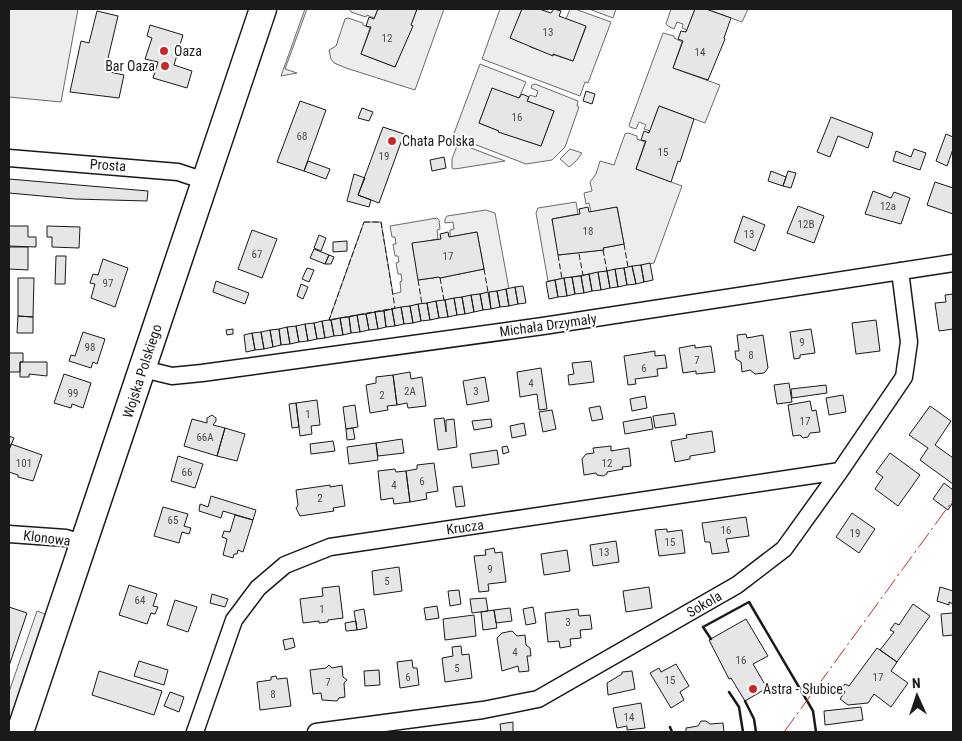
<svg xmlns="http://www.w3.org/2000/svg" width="962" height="741" font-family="'Roboto Condensed',sans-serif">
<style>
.built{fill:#ededed;stroke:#6a6a6a}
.building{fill:#e6e6e6;stroke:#1a1a1a}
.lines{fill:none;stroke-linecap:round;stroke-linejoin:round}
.minor-casing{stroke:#1a1a1a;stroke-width:19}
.primary-casing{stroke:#1a1a1a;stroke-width:29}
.minor{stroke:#fff;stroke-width:16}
.primary{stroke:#fff;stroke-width:26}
.fence{stroke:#1a1a1a;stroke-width:1;stroke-dasharray:6 2.5;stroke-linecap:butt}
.wall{stroke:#1a1a1a;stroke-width:2.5}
.power{stroke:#c62828;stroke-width:1;stroke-dasharray:18 4 2.5 4;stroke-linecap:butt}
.poi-dot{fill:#c62828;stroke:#fff;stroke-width:2}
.labels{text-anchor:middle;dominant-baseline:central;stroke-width:4;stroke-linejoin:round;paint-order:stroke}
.number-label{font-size:11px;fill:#4d4d4d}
.poi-label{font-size:14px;fill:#1a1a1a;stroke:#fff;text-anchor:start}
.street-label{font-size:14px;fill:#1a1a1a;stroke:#fff}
</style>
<rect width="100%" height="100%" fill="#fff"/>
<!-- built -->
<path class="built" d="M9,9h69l-17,93 -52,-5z
M305,9h2l-22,60 12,4 -16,3z
M349,9h29l-4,9 -7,-3 -1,2 -15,-5z
M417,9h27l-29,81 -69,-22 -12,-5 -3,-4 -2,-9 7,-4 9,-27 3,-1 15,5v2l7,3 -9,26 34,13 17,-41 -1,-1z
M500,9h22l-11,29 19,7v2l43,14 13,-34 -20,-8 4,-10h5l36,13 -23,61 -3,-1 -5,14 -98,-37z
M589,9h27l-3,9z
M671,9h24l-8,21 -5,-2 1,-4 -6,-2 -3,7 -6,-3 -2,-2z
M706,9h42l-6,13z
M663,33l11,3v2l8,4 -9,26 47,17 -15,38 -46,-17 -9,25 -6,-2 2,-4 -7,-3 -3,7 -6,-2 -1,-2z
M480,64l46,18 -7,16 -27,-9 -13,34 20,8v1l42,14 13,-35 -27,-10 3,-6 6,2 2,-6 -7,-3 1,-3 3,-1 43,17 -1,5 2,1 -14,40 -13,13 -26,4 -73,-28z
M628,133l9,3v3l8,3 -9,27 46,17 -28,77 -106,18 -12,-68 2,-5 38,-6 2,12 -26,5 7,36 44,-5v-2l21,-4 -7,-37 -26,5 -2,-9 -3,1 -2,-11 8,-2 -2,-9 6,-8 4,-13 14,4 11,-31z
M458,143l47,18 -50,8 -3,-1v-9z
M570,149l12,4 -6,8 -7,6 -9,-8z
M486,210l9,3 14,76 -180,31 35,-98h17l12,72 8,-2 -1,-10 2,-1 -1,-7h-3l-2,-11 3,-1 -1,-6h-3l-2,-12h3l-1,-7h-3l-2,-11 47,-8 2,2 1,9 -3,1 1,9 -26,5 7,36 20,-3 1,1 44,-9 -7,-37 -27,5v-7l4,-1 -1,-7 -8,1v-4l2,-3z
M37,611l16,6 -44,115v-40z"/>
<!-- building -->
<path class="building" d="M378,9h39l-6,16 2,1 -18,41 -34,-13 10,-27 -5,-1 3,-9 5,2z
M522,9h17l12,4 3,-4 7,2 -2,5 27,10 -13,35 -20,-7v2l-43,-18z
M695,9h11l25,9 -7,20 1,1 -17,41 -35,-12 10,-27 -5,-2 3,-8 5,1z
M97,11l21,5 -13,55 19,4 -5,23 -49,-6 11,-51 8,2z
M150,25l33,10 -9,30 18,6 -5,17 -34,-10 5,-16 -13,-3 7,-21 -5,-2z
M492,88l27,10 3,-4 7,3 -2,4 27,10 -13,35 -43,-14 1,-1 -20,-8z
M586,91l9,3 -3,10 -9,-3z
M300,101l26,9 -22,61 -27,-9z
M659,106l35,13 -14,43 -2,-1 -7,21 -35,-13 10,-28 -5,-1 3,-9 5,2z
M362,108l11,4 -4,9 -11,-3z
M831,117l42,16 -5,15 -30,-12 -8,21 -13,-5z
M383,127l21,7 -25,69 -21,-8z
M946,134l7,3v12l-6,17 -11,-5z
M914,149l12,4 -6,17 -27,-9 3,-10 15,6z
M444,157l2,11 -14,3 -2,-11z
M308,161l22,8 -4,10 -22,-8z
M771,171l15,6 -3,9 -15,-5z
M788,171l8,2 -5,15 -8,-2z
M354,174l11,4 -7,17 13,5 -2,7 -22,-6z
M9,179l139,12 -1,10 -72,-2 -66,-6z
M935,182l18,6v26l-26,-9z
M873,191l18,7 3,-6 16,6 -9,26 -36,-10z
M798,206l26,10 -10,27 -27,-10z
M588,207l1,5 28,-5 7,37 -21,4 1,2 -46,5 -6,-36 28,-5 -1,-5z
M743,216l22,9 -10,26 -21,-9z
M9,226h19v11h8v10l-27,-1z
M47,226l33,1 -1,21 -27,-1v-10h-5z
M252,230l25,9 -15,39 -24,-9z
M448,232l1,5 28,-5 7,37 -44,9 -1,-1 -21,3 -6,-37 29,-4 -1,-5z
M319,235l7,3 -5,13 -7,-3z
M347,241v10l-14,1v-10z
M9,247h19v23l-19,-1z
M314,249l15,6 -4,9 -15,-6z
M329,255l5,2 -3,7h-6z
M56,256h10l-1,28h-10z
M103,259l25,9 -13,39 -24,-9 4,-14 -5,-1 3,-9 5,1z
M650,263l3,17 -9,2 -3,-17z
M641,265l3,17 -8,2 -4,-18z
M632,266l4,18 -9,1 -3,-17z
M307,268l7,2 -5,12 -7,-3z
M624,268l3,17 -9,2 -3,-18z
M615,269l3,18 -8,1 -3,-17z
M607,271l3,17 -9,2 -3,-18z
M598,272l3,18 -9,1 -3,-17z
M589,274l3,17 -8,2 -3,-17z
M581,276l3,17 -9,1 -3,-17z
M572,277l3,17 -8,2 -3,-18z
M18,278h16l-1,39 -15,-1z
M564,278l3,18 -9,1 -3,-17z
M555,280l3,17 -9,2 -3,-17z
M216,281l33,12 -4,11 -32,-12z
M301,284l7,3 -5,12 -6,-3z
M523,286l3,17 -8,1 -3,-17z
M515,287l3,17 -9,2 -3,-17z
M506,289l3,17 -9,1 -3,-16z
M497,291l3,16 -9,2 -2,-17z
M488,292l3,17 -8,1 -3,-16z
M480,294l3,16 -9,2 -3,-17z
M953,294v35l-14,2 -4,-28 11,-1 -1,-7z
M471,295l3,17 -9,2 -3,-17z
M462,297l3,17 -8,1 -3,-17z
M454,298l3,17 -9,2 -3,-17z
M444,300h1l3,17 -9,1 -3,-17z
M436,301l3,17 -9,2 -3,-17z
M427,303l3,17 -9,1 -3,-17z
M418,304l3,17 -8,2 -3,-17z
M410,306l3,17 -9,1 -3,-17z
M401,307l3,17 -9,2 -3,-17z
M392,309l3,17 -9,1 -2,-16z
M384,311l2,16 -8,2 -3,-17z
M375,312l3,17 -9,1 -3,-16z
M366,314l3,16 -9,2 -3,-17z
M357,315l3,17 -9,1 -2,-16z
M18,316l15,1v16h-16z
M349,317l2,16 -8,2 -3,-17z
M340,318l3,17 -9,1 -3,-16z
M329,320h2l3,16 -9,2 -3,-17z
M876,320l4,31 -24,3 -4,-31z
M322,321l3,17 -8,1 -3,-16z
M314,323l3,16 -9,2 -3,-17z
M305,324l3,17 -9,1 -3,-16z
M296,326l3,16 -9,2 -3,-17z
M287,327l3,17 -9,1 -2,-16z
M233,329v5l-6,1 -1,-5z
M279,329l2,16 -8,2 -3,-17z
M811,329l4,24 -15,2v3l-6,1 -4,-27z
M270,330l3,17 -9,2 -3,-17z
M83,332l22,7 -8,25 -4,-2 -2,6 -22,-7 2,-6 4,1z
M261,332l3,17 -9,1 -3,-17z
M252,333l3,17 -9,2 -2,-17z
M746,334l1,4 16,-3 5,33 -4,5 -9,1 -5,-4 -8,2 -1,-10 -5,-3 -1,-8h4l-2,-16z
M695,345v3l16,-2 4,26 -19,2v-3l-13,2 -4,-25z
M655,351v5l10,-1 2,13 -10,1 1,7 -23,3 1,5 -8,1 -4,-29z
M9,353h14v9h-3v10h-11z
M591,361l3,21 -25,3 -1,-10 6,-1 -2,-11z
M20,362h27v14l-18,-2v3h-9z
M541,368l6,41 -8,1 -2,-16 -17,3 -3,-25z
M410,372l1,7 11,-2 4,29 -18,2 -1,-5 -10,2 -4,-30z
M64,374l27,9 -8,25 -11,-4 -1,4 -17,-5z
M393,375l4,30 -10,1 1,4 -18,3 -4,-28 10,-2v-6z
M485,377l4,24 -22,4 -4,-24z
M789,383l3,19 -15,2 -3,-19z
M826,385l1,8 -35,5 -1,-9z
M843,395l3,17 -17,3 -3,-17z
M645,396l2,12 -15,3 -2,-12z
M317,400l3,25 -9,1 1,8 -12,2 -4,-33z
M810,401l2,10 4,-1 4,22 -10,1 -2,4 -5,1 -3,-3 -7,1 -5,-31z
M296,403l3,24 -7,1 -3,-24z
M355,405l3,22 -12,2 -3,-22z
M600,406l3,13 -11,2 -3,-13z
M930,406l21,15 -16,24 18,13v26l-33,-24 8,-12 -19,-13z
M552,410l4,19 -13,3 -4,-20z
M674,413l2,12 -21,3 -2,-12z
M212,415l4,3v3l-3,4 12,3 -8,28 -33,-10 8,-27 15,4v-5z
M651,417l2,12 -28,5 -2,-12z
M444,418l2,14v-12l8,-1 3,28 -19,3 -4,-31z
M491,419l1,8 -18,3 -2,-9z
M524,423l2,12 -14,3 -2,-12z
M225,428l20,6 -8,27 -20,-5z
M353,428l2,11 -8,1 -1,-11z
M712,431l3,21 -25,4v3l-15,3 -4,-21 16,-3 -1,-3z
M9,436l5,2 -5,12z
M402,439l2,14 -26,3 -2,-13z
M333,441l2,10 -24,3 -1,-10z
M376,443l2,17 -29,4 -2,-17z
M11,444l31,11 -9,26 -15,-4v-2l-9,-3v-22z
M507,446l2,6 -6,2 -1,-7z
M611,446v5l18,-3 2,18 -9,1 1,2 -16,3v2l-4,2 -6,-1 -1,-2 -12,2 -2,-16 4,-5 8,-1 -1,-5z
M497,450l2,14 -27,4 -2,-14z
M890,453l30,22 -22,31 -23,-17 8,-12 -7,-5z
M178,456l25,8 -8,24 -24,-7z
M434,463l4,28 -12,2 1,6 -17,3 -4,-31 11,-2v-4z
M395,469l1,3 10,-1 4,31 -16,2 -1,-6 -12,2 -3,-29z
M944,483l9,7v12l-5,8 -15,-11z
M330,485v2l12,-2 3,21 -12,2 1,3 -34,5 -4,-8 2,-3 -2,-15z
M462,486l3,20 -9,1 -3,-20z
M211,496l45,14 -3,10 -30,-9 -2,7 -22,-7 1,-7 8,3z
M163,507l25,7 -4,12 7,2 -2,6 -7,-2 -3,11 -25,-7z
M852,513l23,16 -16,24 -23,-16z
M235,515l18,5 -10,32 -5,-2 -1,4h-3l-1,4 -10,-3 4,-16 -5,-2 2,-6 6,1z
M746,517l3,19 -23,3 3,13 -17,2 -2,-12h-5l-3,-19z
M667,529v3l15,-2 3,23 -26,3 -4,-26z
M616,541l3,21 -26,4 -3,-21z
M494,548l1,5 7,-1 4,30 -18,2 1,7 -10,1 -5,-36 12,-1 -1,-5z
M567,550l3,21 -26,4 -3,-21z
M399,567l3,24 -28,4 -2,-24z
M129,585l28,9 -4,12 5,1 -3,7 -4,-1 -4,11 -28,-9z
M339,586l4,32 -15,2v2l-9,1v-2l-16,2 -3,-24 23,-3 -1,-8z
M649,587l3,21 -26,4 -3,-21z
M940,587l13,4v13l-4,-2v3l-12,-4z
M459,590l2,14 -11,2 -2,-15z
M212,594l16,5 -3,8 -15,-4z
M486,598l2,13 -16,2 -2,-14z
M175,600l22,7 -9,25 -21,-7z
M913,604l17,12 -33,46 -17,-12 14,-18 -4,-2 5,-7 4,2z
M437,606l2,12 -13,2 -2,-12z
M9,607l18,6 -18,53z
M533,607l3,16 -10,2 -3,-16z
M510,608l2,13 -16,2 -2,-13z
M364,609l3,19 -10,2 -3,-19z
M578,609l1,7 11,-1 2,14 -12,1 1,8 -11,1 1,7 -11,2 -1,-7 -11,1 -3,-29z
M494,610l3,18 -14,2 -2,-18z
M953,613v22l-10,1 -2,-22z
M474,615l2,21 -31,4 -2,-21z
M746,619l22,37 -15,8 14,24 -22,13 -14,-23 -2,1 -20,-39z
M356,621l1,9 -11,1 -1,-8z
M512,631l5,5 8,-1 1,10 4,3 1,8h-4l2,15 -10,1 -1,-6 -16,5 -5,-33 5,-5z
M293,638l2,9 -10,3 -2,-10z
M461,646l1,9 7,-1 3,24 -27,4 -3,-24 11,-2 -1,-9z
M877,648l20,14 -6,9 17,12 -17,24 -17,-13 -6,9 -20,2 -8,-6 5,-7 -4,-3 4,-5 4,2z
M412,660l1,8h4l2,17 -19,3 -3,-26z
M139,661l29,9 -4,15 -30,-9z
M676,664l13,22 -9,6 4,8 -13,8 -21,-35 9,-5 2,4z
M329,665l3,3 10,-2 1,11 4,3 -3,3 1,14 -6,1 -2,3 -15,-1 -1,-7 -8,1 -3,-24 16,-2z
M379,670l1,15 -15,1 -1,-15z
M99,671l63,20 -8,24 -62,-20z
M632,671l3,18 -27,6 -1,-12 15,-9v-2z
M276,676l1,3 10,-1 4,28 -31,4 -3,-28 14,-2v-3z
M170,692l14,5 -5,15 -15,-6z
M641,703l4,25 -18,2v-4l-10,2 -4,-20z
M861,707l2,13 -38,5 -1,-14z
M701,721h5l4,3 13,-1 1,9h-38v-4l12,-2z
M513,722v10h-12l-1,-8z"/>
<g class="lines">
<!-- minor casing -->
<g class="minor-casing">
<path id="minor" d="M9,158l169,14 27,9
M143,369l29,7 30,-3 341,-47 410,-63
M9,534l57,4 18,6
M195,732l39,-112 24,-32 27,-23 45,-18 510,-76
M316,732l167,-22 55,-11 199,-114 47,-36 56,-78 64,-94 5,-35 -9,-71"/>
</g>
<!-- primary casing -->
<g class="primary-casing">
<path id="primary" d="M20,732l243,-723"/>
</g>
<!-- minor -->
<use href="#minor" class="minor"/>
<!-- primary -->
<use href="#primary" class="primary"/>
<!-- fence -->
<path class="fence" d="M364,222h17l14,86 -66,12z
M624,244l4,23
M603,250l4,21
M579,254l4,21
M558,255l4,24
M484,269l4,23
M440,278l4,22
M418,280l4,24"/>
<!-- wall -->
<path class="wall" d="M711,639l-8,-12 46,-25 64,109 3,21
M729,692l10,15 4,25
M745,701l9,18 2,13
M670,727l2,5"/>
<!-- power -->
<path class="power" d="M784,732l169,-232"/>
</g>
<!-- markers -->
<g class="poi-dot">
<circle cx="164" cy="51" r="5"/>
<circle cx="165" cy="66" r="5"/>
<circle cx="392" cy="141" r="5"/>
<circle cx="753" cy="689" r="5"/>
</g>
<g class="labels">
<!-- number labels -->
<g class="number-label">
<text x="548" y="32">13</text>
<text x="387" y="38">12</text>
<text x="700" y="52">14</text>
<text x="517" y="117">16</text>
<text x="302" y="136">68</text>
<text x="663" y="152">15</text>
<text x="384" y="156">19</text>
<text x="888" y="206">12a</text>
<text x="806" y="224">12B</text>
<text x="588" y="231">18</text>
<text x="749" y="234">13</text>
<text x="257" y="254">67</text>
<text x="448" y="256">17</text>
<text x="108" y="283">97</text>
<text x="802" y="342">9</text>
<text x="90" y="347">98</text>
<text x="751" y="355">8</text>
<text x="697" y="360">7</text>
<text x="644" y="368">6</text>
<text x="531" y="383">4</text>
<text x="410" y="391">2A</text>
<text x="476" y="391">3</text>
<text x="73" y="393">99</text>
<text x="382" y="395">2</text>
<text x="308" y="414">1</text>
<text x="805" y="421">17</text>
<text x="205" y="437">66A</text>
<text x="24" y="463">101</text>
<text x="607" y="463">12</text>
<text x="187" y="472">66</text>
<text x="422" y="481">6</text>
<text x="394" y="485">4</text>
<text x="320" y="498">2</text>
<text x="173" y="520">65</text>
<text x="726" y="530">16</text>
<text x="855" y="533">19</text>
<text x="670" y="542">15</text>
<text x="604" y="552">13</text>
<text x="490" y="569">9</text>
<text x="387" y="581">5</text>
<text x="140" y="600">64</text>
<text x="322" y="609">1</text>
<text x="568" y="622">3</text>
<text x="515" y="652">4</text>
<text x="741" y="660">16</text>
<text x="457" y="668">5</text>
<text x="408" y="677">6</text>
<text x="878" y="677">17</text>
<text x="670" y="680">15</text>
<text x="328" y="682">7</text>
<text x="273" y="694">8</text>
<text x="629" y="717">14</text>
</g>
<!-- poi labels -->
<g class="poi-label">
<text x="174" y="51">Oaza</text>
<text x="155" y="66" text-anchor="end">Bar Oaza</text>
<text x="402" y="141">Chata Polska</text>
<text x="763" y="689">Astra - Słubice</text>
</g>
<!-- street labels -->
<g class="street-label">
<text transform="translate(108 165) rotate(4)">Prosta</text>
<text transform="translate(548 325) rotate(-8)">Michała Drzymały</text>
<text transform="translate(142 371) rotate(-72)">Wojska Polskiego</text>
<text transform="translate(465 527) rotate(-8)">Krucza</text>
<text transform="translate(47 538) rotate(7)">Klonowa</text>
<text transform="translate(704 604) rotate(-30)">Sokola</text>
</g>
</g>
<!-- border -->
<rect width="962" height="741" fill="none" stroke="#1a1a1a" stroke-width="20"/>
<!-- north arrow -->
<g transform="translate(917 696) rotate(357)" stroke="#ffffff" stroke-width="4" paint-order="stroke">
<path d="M0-4L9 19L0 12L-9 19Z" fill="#1a1a1a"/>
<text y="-8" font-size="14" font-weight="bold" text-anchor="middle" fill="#1a1a1a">N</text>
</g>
</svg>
